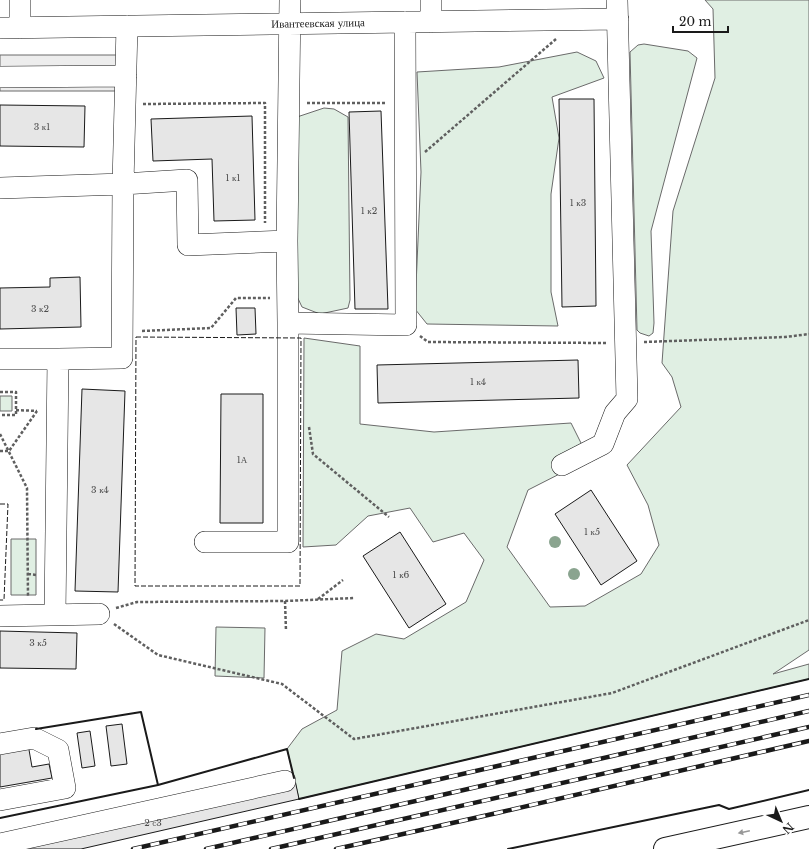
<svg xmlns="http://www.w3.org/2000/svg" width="809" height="849" font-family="'Libre Baskerville',serif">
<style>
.green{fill:#e0efe3;stroke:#6a6a6a}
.parking{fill:#ededed;stroke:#6a6a6a}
.building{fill:#e6e6e6;stroke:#1a1a1a}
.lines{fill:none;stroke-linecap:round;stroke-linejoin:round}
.minor-casing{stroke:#1a1a1a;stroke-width:22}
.major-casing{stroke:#1a1a1a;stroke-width:24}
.path{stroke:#5f5f5f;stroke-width:2.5;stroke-dasharray:3 2;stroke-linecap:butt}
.minor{stroke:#fff;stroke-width:21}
.major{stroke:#fff;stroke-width:22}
.rail-casing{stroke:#1a1a1a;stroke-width:4.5}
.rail{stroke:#fff;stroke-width:3;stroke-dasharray:9;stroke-linecap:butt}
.fence{stroke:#1a1a1a;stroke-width:1;stroke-dasharray:5 2;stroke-linecap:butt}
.wall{stroke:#1a1a1a;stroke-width:2}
.tree{fill:#8aa48f}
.oneway{fill:#989898}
.labels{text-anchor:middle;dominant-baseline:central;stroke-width:3;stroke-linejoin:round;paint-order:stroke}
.number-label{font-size:9px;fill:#4d4d4d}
.street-label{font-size:11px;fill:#1a1a1a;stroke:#fff}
</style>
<rect width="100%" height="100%" fill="#fff"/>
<!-- green -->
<path class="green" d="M705,0h104v650l-36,24 36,-10v15l-510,120 -12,-50 15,-20 35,-19 5,-59 34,-17 28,5 62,-37 18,-42 -20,-27 -31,9 -23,-34 -42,8 -32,29 -33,2 1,-209 56,8v78l74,8 137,-9 18,36 -61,31 -21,57 43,60 35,-1 56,-32 18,-29 -11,-40 -21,-40 54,-58 -9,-30 -10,-14 11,-152 42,-133 -2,-69z
M644,44l44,7 9,7 -46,173 3,92 -1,10 -4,3 -9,-3 -3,-3 -7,-278 8,-7z
M577,52l19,9 8,17 -52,19 7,41 -8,56v98l7,34 -131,-2 -12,-15 6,-137 -4,-100 82,-5z
M324,108l10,1 14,8 2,183 -2,8 -28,6 -18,-7 -8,-17v-172z
M0,396h12v15h-12z
M11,539h25v56h-25z
M216,627l49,1 -1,50 -49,-2z"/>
<!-- parking -->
<path class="parking" d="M0,55h119v36h-119z"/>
<!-- building -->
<path class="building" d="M559,99h35l2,207 -34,1z
M0,105l85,1 -1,41 -84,-1z
M381,111l7,198h-33l-6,-197z
M252,116l3,104 -41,1 -2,-62 -59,2 -2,-42z
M80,277l1,50 -81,2v-41l50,-1v-9z
M236,308h19l1,26 -19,1z
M578,360l1,38 -201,5 -1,-38z
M82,389l43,2 -7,201 -43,-1z
M221,394h42v129h-43z
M591,490l46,71 -36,24 -46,-71z
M400,532l46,72 -37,24 -46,-72z
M0,631l77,2 -1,36 -76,-1z
M122,724l5,40 -16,2 -5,-40z
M90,731l5,35 -13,2 -5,-35z
M28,744l4,23 17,-3 3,14 -52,9v-39z
M295,780l4,19 -218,50h-81z"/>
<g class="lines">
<!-- minor casing -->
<g class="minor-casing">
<path id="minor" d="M20,0v28
M290,0l-3,241 1,82 118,2 -1,-303
M431,0v22
M0,28l618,-9
M0,77l126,-1
M0,188l123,-4 64,-4 1,65 99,-4
M0,359h58l-3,256
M58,359l64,-1 1,-174 4,-158
M562,465l41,-21 12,-31 12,-14 -10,-399
M205,542h83v-219
M0,616l99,-2
M0,744l34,-6 24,12 7,38 -65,12
M0,844l285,-63"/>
</g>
<!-- major casing -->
<g class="major-casing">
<path id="major" d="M665,849l144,-32"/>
</g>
<!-- path -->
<path class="path" d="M307,103h79
M143,104l122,-1v120
M425,152l131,-113
M142,331l69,-3 25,-30h34
M420,336l8,6 179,1
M644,342l141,-5 24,-3
M0,392h16v23h-16
M16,410l21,1
M309,427l4,27 76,63
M0,434l27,54 1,109
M0,451h9l28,-40
M28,574l9,1
M318,599l25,-19
M285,601l1,30
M116,608l21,-6 148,-1 69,-3
M114,624l44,31 124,29 72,55 258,-46 197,-73"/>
<!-- minor -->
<use href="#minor" class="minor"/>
<!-- major -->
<use href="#major" class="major"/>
<!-- rail casing -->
<g class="rail-casing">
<path id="rail" d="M133,849l676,-154
M206,849l603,-138
M271,849l538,-122
M336,849l161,-36 312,-72"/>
</g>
<!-- rail -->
<use href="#rail" class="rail"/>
<!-- fence -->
<path class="fence" d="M136,337l165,1 -1,248h-165z
M0,504h8l-4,96h-4"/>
<!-- wall -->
<path class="wall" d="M36,729l105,-17 17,73
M299,799l510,-120
M0,818l158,-33 129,-36 7,29
M508,849l211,-44 10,4 80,-19"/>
</g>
<!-- trees -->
<g class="tree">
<circle cx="555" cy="542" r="6"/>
<circle cx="574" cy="574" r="6"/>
</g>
<!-- one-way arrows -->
<defs><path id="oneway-solid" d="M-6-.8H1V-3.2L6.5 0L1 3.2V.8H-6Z"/></defs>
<use class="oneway" href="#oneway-solid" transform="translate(744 832) rotate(168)"/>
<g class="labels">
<!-- number labels -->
<g class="number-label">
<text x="42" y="126">3 к1</text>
<text x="233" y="177">1 к1</text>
<text x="578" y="202">1 к3</text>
<text x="369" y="210">1 к2</text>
<text x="40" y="308">3 к2</text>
<text x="478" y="381">1 к4</text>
<text x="242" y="459">1А</text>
<text x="100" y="489">3 к4</text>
<text x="592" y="531">1 к5</text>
<text x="401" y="574">1 к6</text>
<text x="38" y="642">3 к5</text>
<text x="153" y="822">2 с3</text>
</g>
<!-- street labels -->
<g class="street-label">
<text transform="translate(318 23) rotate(-1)">Ивантеевская улица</text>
</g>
</g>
<!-- north arrow -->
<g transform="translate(781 821) rotate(136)" stroke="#ffffff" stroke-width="3" paint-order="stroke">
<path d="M0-3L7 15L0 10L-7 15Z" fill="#1a1a1a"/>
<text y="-6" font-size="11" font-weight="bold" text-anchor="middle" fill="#1a1a1a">N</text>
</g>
<!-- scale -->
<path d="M673 26v6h55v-6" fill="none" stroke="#1a1a1a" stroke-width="2"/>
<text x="679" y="26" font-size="12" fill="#1a1a1a" stroke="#ffffff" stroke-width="3" paint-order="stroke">20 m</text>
</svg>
